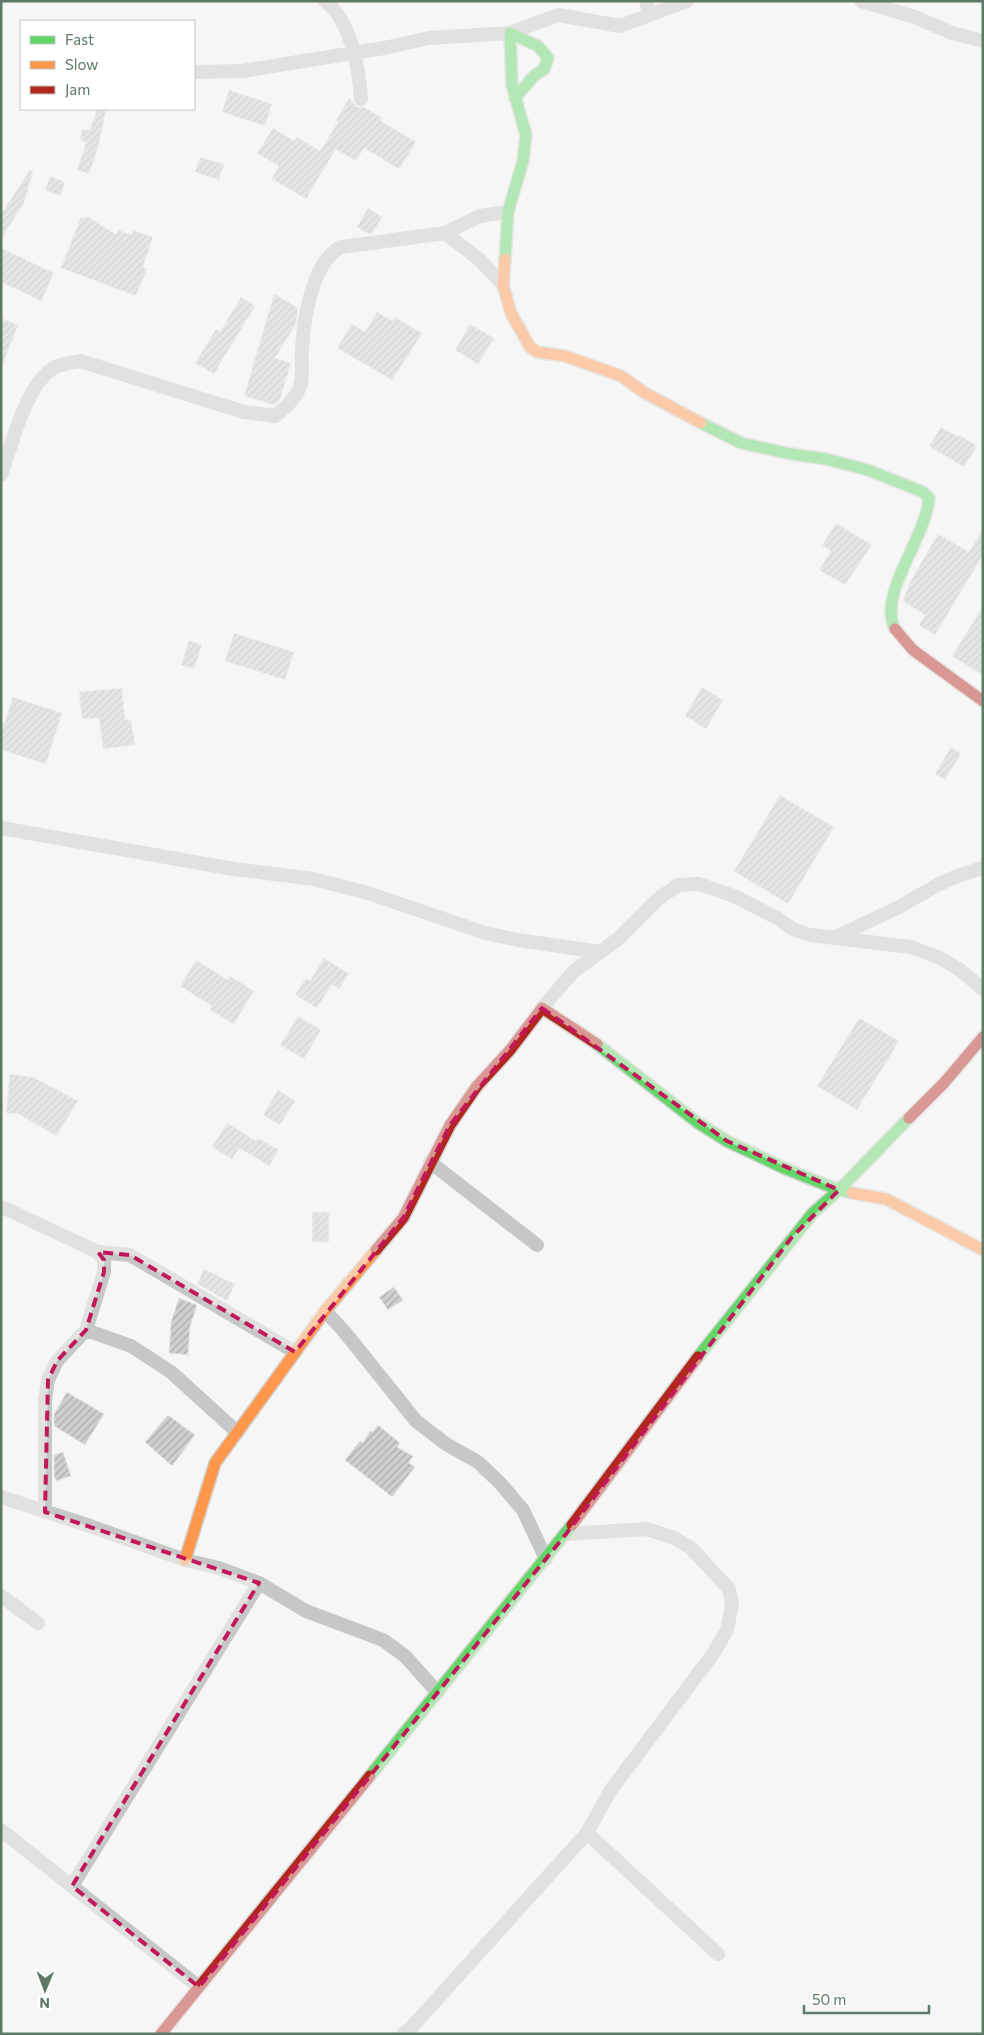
<svg xmlns="http://www.w3.org/2000/svg" width="984" height="2035" font-family="Commissioner,sans-serif">
<style>
.building{fill:url(#building-hatch);stroke:#e6e6e6}
.lines{fill:none;stroke-linecap:round;stroke-linejoin:round}
.fast-casing{stroke:#d0d2d0;stroke-width:14}
.slow-casing{stroke:#d0d2d0;stroke-width:14}
.jam-casing{stroke:#d0d2d0;stroke-width:14}
.street{stroke:#c5c8c6;stroke-width:14}
.fast{stroke:#63d668;stroke-width:11}
.slow{stroke:#ff974d;stroke-width:11}
.jam{stroke:#b3261e;stroke-width:11}
.marked{fill:none;stroke:#c2185b;stroke-width:4;stroke-dasharray:10 6;stroke-linejoin:round}
</style>
<defs>
<pattern id="building-hatch" width="6" height="6" patternUnits="userSpaceOnUse" patternTransform="scale(1.25)"><rect width="6" height="6" fill="#ced0ce"/><path d="M-1 1l2-2M0 6l6-6M5 7l2-2" fill="none" stroke="#aaaeab"/></pattern>
</defs>
<rect width="100%" height="100%" fill="#f7f6f6"/>
<!-- building -->
<path class="building" d="M229,90l43,14 -7,22 -43,-14z
M349,98l8,9h7l7,4 11,7 -1,3 35,21 -17,27 -35,-21 -8,13 -20,-12 -30,50 -34,-20 7,-13 -22,-13 16,-25 21,13 3,-4 23,14 18,-29 -2,-2z
M97,109h9l-7,36 -10,29 -12,-4 9,-28 -6,-1 2,-12 8,1z
M200,157l24,7 -5,16 -24,-8z
M30,170l3,2 -9,31 -23,36v-25z
M50,176l15,6 -5,14 -15,-6z
M368,208l14,9 -10,17h-3l-12,-7z
M86,216l30,18 2,-4 14,5 1,-5 20,7 -10,30 4,2 -11,27 -75,-28 20,-51 4,1z
M1,248l53,25 -13,28 -40,-19z
M274,294l24,14 -2,16 -21,34 16,5 -11,37 -6,5 -30,-9z
M241,297l14,9 -41,68 -19,-11 21,-34 4,3z
M377,312l16,9 2,-4 27,16 -30,47 -55,-32 15,-24 13,8z
M1,318l17,7 -16,41h-1z
M470,324l24,14 -16,26 -23,-14z
M941,427l17,10 1,-2 18,11 -13,21 -35,-21z
M836,523l36,22 -27,40 -26,-15 12,-19 -9,-6z
M983,530v25l-48,80 -16,-10 6,-10 -22,-14 7,-19 28,-48 31,18z
M983,606v69l-31,-19z
M234,633l60,19 -9,28 -60,-19z
M189,640l13,5 -8,24 -13,-4z
M702,687l21,13 -17,29 -21,-13z
M122,688l3,32 6,-1 4,26 -32,4 -4,-31 -17,1 -3,-27z
M13,697l49,16 -16,51 -45,-14v-18z
M951,747l10,7 -16,26 -10,-6z
M780,795l54,32 -46,77 -54,-33z
M324,958l25,16 -10,15 -7,-5 -15,24 -22,-13 11,-17 4,3z
M196,960l32,20 2,-4 24,15 -20,33 -24,-14 2,-4 -32,-20z
M298,1016l23,14 -17,29 -24,-14z
M859,1018l40,23 -42,69 -40,-24z
M10,1074l23,3 45,24 -22,35 -37,-22 -13,-1z
M278,1090l17,11 -15,24 -17,-10z
M227,1123l29,18 2,-3 21,12 -10,16 -30,-18 -7,11 -20,-12z
M312,1212h17v30h-17z
M204,1269l31,15 -8,17 -30,-17z
M394,1287l9,13 -15,10 -9,-13z
M179,1298l18,7 -7,22 -2,28 -19,-2 2,-31z
M67,1392l37,22 -19,31 -31,-19v-12z
M168,1415l27,20 -23,31 -27,-24z
M378,1425l22,18 -3,4 16,9 -4,7 6,4 -23,30 -47,-37 15,-19 3,2 7,-12 3,1z
M63,1452l8,24 -15,5 -2,-6v-20z"/>
<g class="lines">
<!-- fast casing -->
<g class="fast-casing">
<path id="fast" d="M505,259l3,-47 15,-51 3,-26 -14,-50 -2,-52 28,13 10,12 -4,11 -10,7 -19,22
M701,423l40,20 50,11 35,5 42,11 55,22 6,6c-3,41 -52,96 -34,131
M597,1044l100,78 30,19 57,27 55,22 13,3
M698,1357l115,-144 26,-23 70,-72
M370,1776l202,-251"/>
</g>
<!-- slow casing -->
<g class="slow-casing">
<path id="slow" d="M505,259l-2,26 8,28 19,34 7,5 28,4 56,20 24,17 56,30
M852,1193l34,6 97,51
M185,1560l30,-97 110,-152 51,-61"/>
</g>
<!-- jam casing -->
<g class="jam-casing">
<path id="jam" d="M895,629l18,21 70,51
M909,1118l35,-35 39,-46
M376,1250l27,-32 47,-93 27,-39 33,-36 32,-42 55,36
M572,1525l126,-168
M161,2034l209,-258"/>
</g>
<!-- street -->
<path class="street" d="M325,1c26,20 34,67 36,98
M646,1l3,13
M861,1l54,16 37,16 31,8
M194,72l49,-1 141,-23 45,-10 81,-5 48,-18 62,11 67,-25
M445,233l35,27 23,25
M1,475c11,-30 25,-94 56,-109 7,-3 16,-3 23,-5l164,51 31,4c11,-9 23,-19 26,-33 2,-11 0,-24 1,-35 2,-30 10,-86 39,-101l104,-14 35,-17 28,-4
M1,828l233,41 79,10 55,14 117,40 33,7 82,12
M834,938l65,-31 40,-23 21,-9 23,-7
M542,1008l32,-37 44,-32 40,-40 20,-14 21,-1 35,12 43,22 16,11 17,6 101,12 29,11 20,12 23,19
M430,1162l107,83
M4,1208l94,44 6,8v12l-18,58
M98,1252l32,3 165,97
M325,1311l18,19 73,91 30,23 32,18 22,21 23,27 23,49
M1,1497l89,29 95,34 34,8 40,15 47,28 77,29 22,16 33,37
M45,1512v-112l3,-20 9,-19 29,-31 45,16 40,26 66,60
M1,1596l37,27
M1,1830l198,157
M587,1833l131,121
M72,1886l187,-303
M403,2034l7,-5 177,-196 23,-42 103,-137 14,-24 5,-26 -3,-15 -38,-41 -17,-10 -27,-9 -81,5"/>
<!-- fast -->
<use href="#fast" class="fast"/>
<!-- slow -->
<use href="#slow" class="slow"/>
<!-- jam -->
<use href="#jam" class="jam"/>
</g>
<!-- marked area -->
<path d="M0 0H984V2035H0ZM542,1008l185,133 112,49 -47,47 -226,297 -367,453 -127,-101 187,-303 -214,-71 3,-132 9,-19 29,-31 18,-58v-12l-6,-8 32,3 165,97 108,-134 47,-93z" fill="#f7f6f6" fill-opacity=".55" fill-rule="evenodd"/>
<path class="marked" d="M542,1008l185,133 112,49 -47,47 -226,297 -367,453 -127,-101 187,-303 -214,-71 3,-132 9,-19 29,-31 18,-58v-12l-6,-8 32,3 165,97 108,-134 47,-93z"/>
<!-- border -->
<rect width="984" height="2035" fill="none" stroke="#5e7a66" stroke-width="5"/>
<!-- legend -->
<rect x="20" y="20" width="175" height="90" fill="#ffffff" stroke="#bfcac2"/>
<rect x="30" y="36" width="25" height="8" fill="#63d668" stroke="#bfcac2"/>
<text x="65" y="45" font-size="15" fill="#5e7a66">Fast</text>
<rect x="30" y="61" width="25" height="8" fill="#ff974d" stroke="#bfcac2"/>
<text x="65" y="70" font-size="15" fill="#5e7a66">Slow</text>
<rect x="30" y="86" width="25" height="8" fill="#b3261e" stroke="#bfcac2"/>
<text x="65" y="95" font-size="15" fill="#5e7a66">Jam</text>
<!-- north arrow -->
<g transform="translate(45 1990) rotate(181)" stroke="#ffffff" stroke-width="4" paint-order="stroke">
<path d="M0-4L9 19L0 12L-9 19Z" fill="#5e7a66"/>
<text y="-8" font-size="14" font-weight="bold" text-anchor="middle" fill="#5e7a66">N</text>
</g>
<!-- scale -->
<path d="M804 2005v8h125v-8" fill="none" stroke="#5e7a66" stroke-width="2.5"/>
<text x="812" y="2005" font-size="15" fill="#5e7a66" stroke="#ffffff" stroke-width="4" paint-order="stroke">50 m</text>
</svg>
